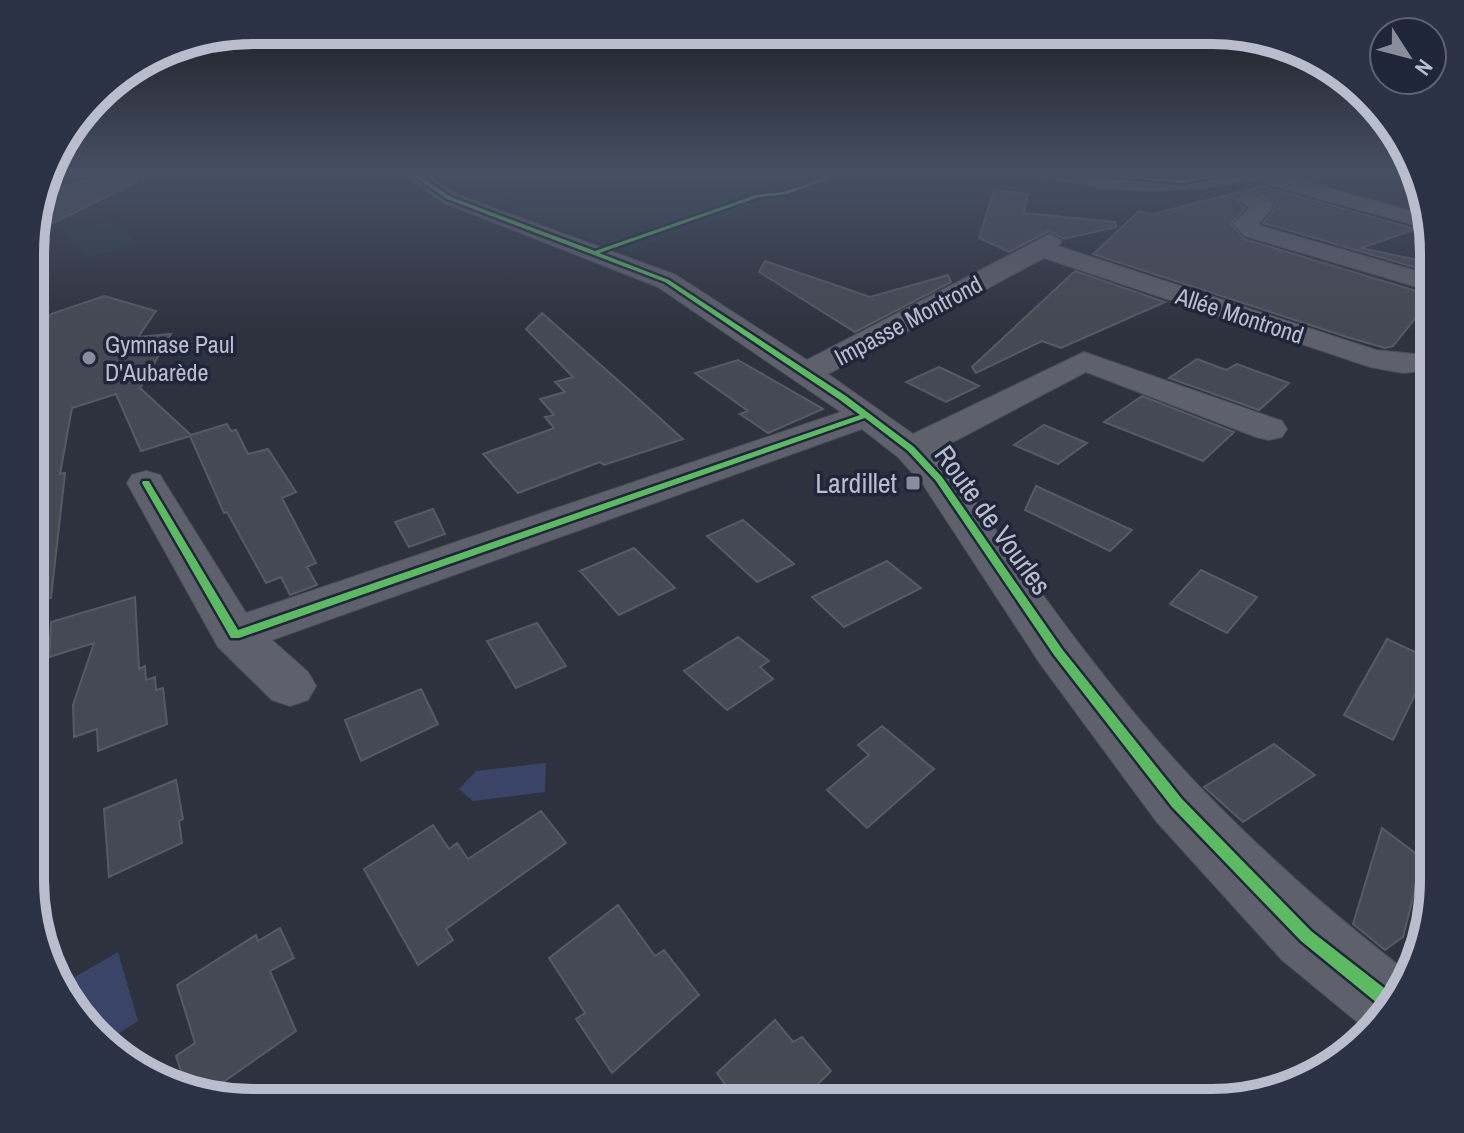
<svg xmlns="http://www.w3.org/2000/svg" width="1464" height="1133" font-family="'Archivo Narrow',sans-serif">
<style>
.green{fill:#2a3b44}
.water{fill:#3a4467}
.building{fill:#454953;stroke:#565a65;stroke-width:2}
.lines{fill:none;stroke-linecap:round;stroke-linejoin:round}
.minor-casing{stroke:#4a4d57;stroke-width:2}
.minor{fill:#5e616b;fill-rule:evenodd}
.cycleway-casing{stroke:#202639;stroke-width:5}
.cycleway{fill:#5cba63;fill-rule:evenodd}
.poi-dot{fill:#888c9b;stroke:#202639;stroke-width:3}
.labels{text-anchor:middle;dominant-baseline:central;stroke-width:7;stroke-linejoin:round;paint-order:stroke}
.far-street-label{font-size:24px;fill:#b9bdcd;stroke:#202639}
.far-poi-label{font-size:24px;fill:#b9bdcd;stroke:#202639;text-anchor:start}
.poi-label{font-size:28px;fill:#b9bdcd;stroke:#202639;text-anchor:end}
.street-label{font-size:28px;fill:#b9bdcd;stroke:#202639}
.rim{fill:none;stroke:#b9bdcd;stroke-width:10}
</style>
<rect width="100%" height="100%" fill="#2d323e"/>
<!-- green -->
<path class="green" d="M432,173h415l-221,79 -154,-54z
M1036,173h186l-62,14 -97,-7z
M113,221l27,24 -53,12 -24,-26z"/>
<!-- water -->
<path class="water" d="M546,763l-1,29 -72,9 -14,-12 17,-18z
M118,952l20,69 -35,22 -20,-26 -10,-39z"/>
<!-- building -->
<path class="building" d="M117,173h18l3,9 -106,51 11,-41z
M1263,186l153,43 -55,19 66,14 -6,7 -158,-46 10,-11 1,-7 -22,-14 -15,9 8,8 -14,16 13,15 189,57 -40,50 -8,2 -35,-10 -257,-84 46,-43 14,3z
M994,190l34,4 -4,19 91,9 1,5 -52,12 -15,-8 -40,21 -30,-14z
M765,261l105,36 78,-22 3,7 -96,50 -96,-60z
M1075,271l90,31 -104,46 -19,-7 -66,32 -4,-6z
M104,296l52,15 -18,26 33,-3 -31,54 51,47 36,-11 4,7 5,-1 12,24 20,-5 28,43 -14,6 34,65 -9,4 10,18 -27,10 -9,-18 -15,6 -39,-71 -3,1 -34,-77 -49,15 -25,-57 -44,14 -12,66 5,-1 -14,125 -20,-1 1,-261 19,-22z
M542,313l79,70 62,56 -79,26 -4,-3 -82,31 -35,-39 71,-26 -9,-11 9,-2 -14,-16 25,-7 -10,-10 18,-5 -47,-48z
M1197,359l29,11 11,-6 52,19 -30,27 -90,-32z
M738,360l85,49 -55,24 -28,-19 8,-3 -53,-38z
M939,367l40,19 -33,16 -40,-20z
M1142,396l92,36 -31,29 -99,-39z
M1044,425l43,18 -29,21 -44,-19z
M1036,486l96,44 -22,21 -85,-41z
M433,509l12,25 -36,13 -14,-25z
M743,520l51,44 -37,18 -50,-46z
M634,548l41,40 -56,27 -39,-44z
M887,561l34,27 -77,39 -32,-30z
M1201,570l56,27 -30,36 -57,-29z
M135,597l4,72 6,-3 1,14 9,-3 1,13 7,-2 4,36 -69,27 -1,-22 -23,8 -1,-32 21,-62 -45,14 2,-35z
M537,623l29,43 -50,22 -29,-47z
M738,637l31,24 -9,6 13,12 -46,31 -43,-39z
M1387,639l45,21 -39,80 -49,-25z
M421,689l17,35 -77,37 -16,-41z
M882,726l52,43 -67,59 -40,-38 42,-35 -11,-10z
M1274,744l41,31 -72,47 -39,-35z
M176,780l7,39 -4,2 3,22 -73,34 -5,-68z
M541,811l25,32 -120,86 7,11 -35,25 -54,-96 69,-44 16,24 8,-6 11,16z
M1382,828l41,31 -20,78 -18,13 -32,-26z
M618,905l37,51 9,-6 35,45 -87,78 -36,-54 9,-6 -36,-55z
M280,928l14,30 -24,13 26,60 -91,64 -18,-5 -11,-34 19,-13 -18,-58 79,-50 2,6z
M775,1020l18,22 9,-5 29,34 -32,32h-61l-21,-30z"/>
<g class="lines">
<!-- minor casing -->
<g class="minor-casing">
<path id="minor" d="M401,173h24l31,21 220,81 131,85 243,-126 12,7 -4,5 318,104 39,4 8,-12 11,-3v31l-31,3 -33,-6 -326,-109 -216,116 85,60 171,-82 198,69 5,8 -5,8 -13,3 -13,-3 -170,-65 -152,80 19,19c78,107 154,219 246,315 66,69 137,131 212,189l-33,52 -6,5 -5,-2 -85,-70 -126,-139 -115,-156 -117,-179 -26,-29 -36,-28 -590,211 36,32 8,14 -8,14 -18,6 -18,-6 -54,-53 -91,-164 5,-8 14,-4 14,4 86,138 595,-201 -183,-125 -216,-85z
M1039,173l113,6 122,-6 152,42 3,14 -177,-49 -48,8 -52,3 -52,-3 -58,-11z
M1251,194l20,11v5l-13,14 3,2 173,50v16l-189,-56 -11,-12 15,-16 -9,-8z"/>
</g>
<!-- minor -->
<use href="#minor" class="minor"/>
<!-- cycleway casing -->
<g class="cycleway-casing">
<path id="cycleway" d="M409,173h6l36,24 144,54 161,-56 28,-3 52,-19h7l-56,21 -28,3 -160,56 70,27 177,116 68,51 28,30 120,172 120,150 129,132 86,67 -9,14 -87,-71 -129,-134 -118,-152 -118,-174 -28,-30 -43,-33 -626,220h-8l-89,-155 1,-2h6l1,2 88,147 622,-215 -20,-15 -175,-118 -218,-83z
M1077,173c34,0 68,6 102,7 19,1 38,-7 57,-7l-53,10z"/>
</g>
<!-- cycleway -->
<use href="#cycleway" class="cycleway"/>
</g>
<!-- sky -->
<linearGradient id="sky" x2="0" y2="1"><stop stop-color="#191c22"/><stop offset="0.52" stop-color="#464f63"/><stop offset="1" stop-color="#464f63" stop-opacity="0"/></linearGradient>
<rect width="1464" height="332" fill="url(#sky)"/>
<!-- markers -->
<g class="poi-dot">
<circle cx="89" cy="358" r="8"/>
<rect x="905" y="475" width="16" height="16" rx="4"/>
</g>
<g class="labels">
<!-- far-street labels -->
<g class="far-street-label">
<text transform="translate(1240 315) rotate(18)">Allée Montrond</text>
<text transform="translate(908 320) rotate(-28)">Impasse Montrond</text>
</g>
<!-- far-poi labels -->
<g class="far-poi-label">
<text x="105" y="344">Gymnase Paul<tspan x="105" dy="28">D'Aubarède</tspan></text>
</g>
<!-- poi labels -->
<g class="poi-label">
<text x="897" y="483">Lardillet</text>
</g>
<!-- street labels -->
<g class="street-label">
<text transform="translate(993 520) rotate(54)">Route de Vourles</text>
</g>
</g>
<!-- crop -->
<path d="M0 0H1464V1133H0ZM253 44H1211A209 209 0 0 1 1420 253V880A209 209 0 0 1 1211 1089H253A209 209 0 0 1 44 880V253A209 209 0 0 1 253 44Z" fill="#2c3245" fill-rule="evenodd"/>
<path class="rim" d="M253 44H1211A209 209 0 0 1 1420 253V880A209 209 0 0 1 1211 1089H253A209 209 0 0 1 44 880V253A209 209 0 0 1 253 44Z"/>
<!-- north arrow -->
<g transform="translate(1408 56) rotate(126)"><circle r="38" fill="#202639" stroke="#5d6274" stroke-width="2"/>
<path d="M0-6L14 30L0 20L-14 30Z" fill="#888c9b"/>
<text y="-12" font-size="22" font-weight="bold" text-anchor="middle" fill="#b9bdcd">N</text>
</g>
</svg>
